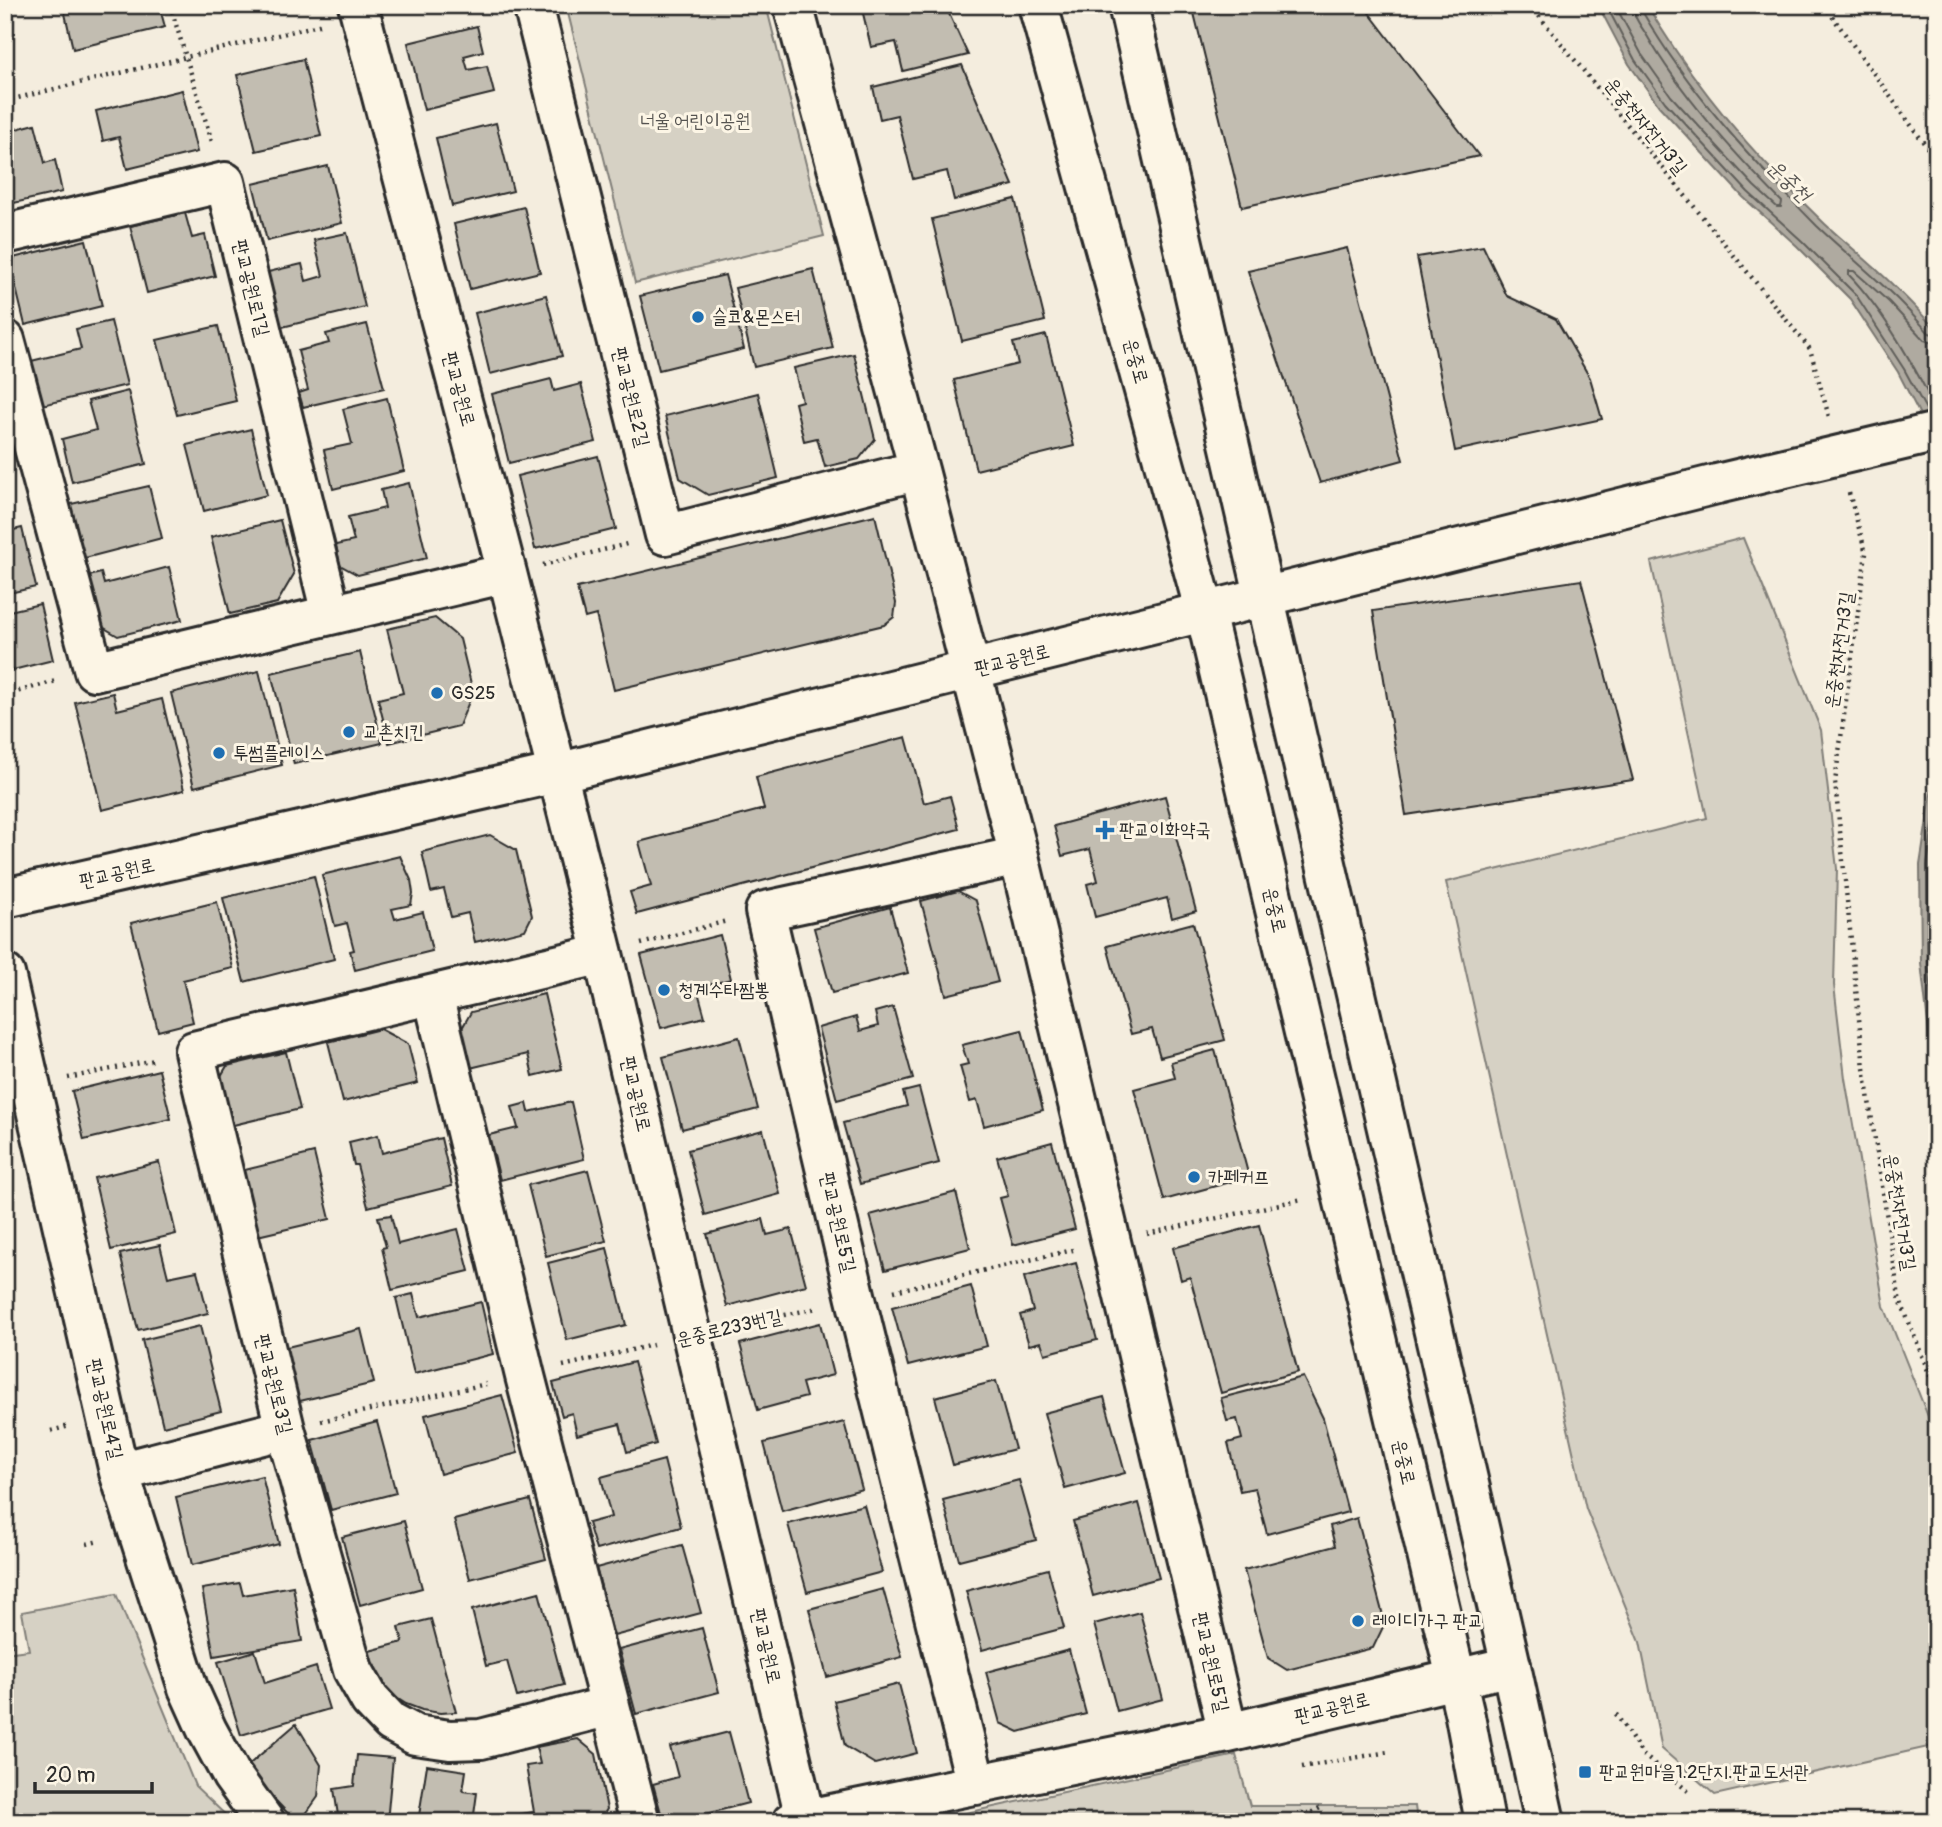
<svg xmlns="http://www.w3.org/2000/svg" width="1942" height="1827" font-family="Pangolin,'Poor Story',sans-serif">
<style>
.green{fill:#d6d1c4;stroke:#807e78;stroke-width:2}
.water{fill:#afaaa0;stroke:#7a7771;stroke-width:2}
.lines{fill:none;stroke-linecap:round;stroke-linejoin:round}
.shore{stroke:#605e5a;stroke-width:2}
.building{fill:#c2bdb1;stroke:#2b2b2b;stroke-width:2}
.minor-casing{stroke:#2b2b2b;stroke-width:44}
.major-casing{stroke:#2b2b2b;stroke-width:44}
.path{stroke:#2b2b2b;stroke-width:4.5;stroke-dasharray:2 5;stroke-linecap:butt}
.minor{stroke:#fcf5e5;stroke-width:38}
.major{stroke:#fcf5e5;stroke-width:38}
.minor-bridge-casing{stroke:#2b2b2b;stroke-width:44;stroke-linecap:butt}
.minor-bridge{stroke:#fcf5e5;stroke-width:38}
.poi-dot{fill:#1f6fb2;stroke:#fcf5e5;stroke-width:2.5}
.labels{text-anchor:middle;dominant-baseline:central;stroke-width:6;stroke-linejoin:round;paint-order:stroke}
.park-label{font-size:19px;fill:#565451;stroke:#fcf5e5}
.street-label{font-size:19px;fill:#2b2b2b;stroke:#fcf5e5}
.poi-label{font-size:19px;fill:#2b2b2b;stroke:#fcf5e5;text-anchor:start}
.water-label{font-size:21px;font-style:italic;fill:#595754;stroke:#fcf5e5}
</style>
<rect width="100%" height="100%" fill="#f4edde"/>
<filter id="ink" filterUnits="userSpaceOnUse"><feTurbulence type="fractalNoise" baseFrequency=".0143" numOctaves="2"/><feDisplacementMap in="SourceGraphic" scale="14" xChannelSelector="R" yChannelSelector="G"/><feConvolveMatrix kernelMatrix="1 2 1 2 8 2 1 2 1" color-interpolation-filters="sRGB"/></filter>
<g filter="url(#ink)">
<!-- green -->
<path class="green" d="M566,5h200l58,231 -189,47z
M1743,538l78,192 16,139 -3,116 11,93 39,228 53,133v306l-222,50 -53,-46 -22,-107 -54,-133 -140,-627 261,-64 -56,-256z
M116,1594l79,192 38,36h-228v-169l24,-3 -7,-38z
M1236,1755l14,51h165l2,16h-493z"/>
<!-- water -->
<path class="water" d="M1598,5h49c47,81 110,154 178,219 25,23 52,44 75,68 13,12 25,26 37,39v117l-39,-76 -48,-73 -53,-53 -54,-49 -84,-91 -30,-42z
M1937,676v427l-16,-140 -1,-98 12,-77z"/>
<g class="lines">
<!-- shore -->
<path class="shore" d="M1606,5l29,55 30,42 83,90 54,49 54,54 48,74 24,44
M1615,5l27,50 29,41 83,90 23,21h4l1,-5c-49,-50 -101,-107 -136,-168 -6,-9 -13,-18 -13,-29
M1641,5l1,6c46,80 110,149 175,215 24,23 51,45 75,68 13,12 25,26 37,39l8,2
M1937,344l-13,-4 -35,-38 -35,-31h-5v4c35,36 65,91 88,136
M1937,800l-10,65 1,97 9,87
M1937,857v108"/>
</g>
<!-- building -->
<path class="building" d="M159,5l6,22 -92,22 -9,-40 15,-4z
M861,5h84l23,50 -65,16 -7,-29 -25,5z
M1192,5h171l116,151 -237,51z
M477,26l6,25 -19,5 4,14 19,-4 7,27 -70,17 -16,-67z
M303,59l18,77 -65,15 -19,-76z
M962,65l51,120 -59,15 -7,-29 -34,8 -16,-64 -17,4 -7,-32z
M182,90l15,62 -70,17 -8,-32 -16,4 -7,-30z
M496,123l17,68 -61,15 -16,-68z
M35,124l10,39 10,-3 7,32 -57,13v-73z
M328,166l14,57 -75,18 -14,-57z
M1015,199l30,122 -83,20 -30,-122z
M524,207l16,65 -70,17 -16,-65z
M185,213l7,25 13,-3 10,41 -68,17 -17,-67z
M347,233l18,74 -87,21 -14,-55 38,-9 4,17 17,-5 -9,-36z
M86,240l16,66 -77,19 -16,-66z
M1483,246l24,50 49,23 34,59 12,41 -147,32 -38,-194z
M1347,248l56,212 -83,23 -72,-212z
M813,269l20,79 -79,19 -19,-79z
M725,275l19,74 -85,21 -19,-74z
M546,295l16,61 -72,18 -15,-61z
M111,321l16,64 -89,21 -11,-44 54,-13 -5,-20z
M367,324l17,64 -81,19 -4,-14 9,-3 -10,-39 31,-8 -3,-9z
M218,326l18,75 -59,14 -20,-75z
M1046,335l28,111 -98,24 -22,-90 64,-16 -5,-21z
M854,354l21,85 -16,20 -34,8 -8,-29 -13,3 -9,-38 7,-2 -8,-33z
M551,379l3,12 27,-7 15,58 -87,21 -17,-69z
M128,391l18,73 -74,18 -10,-43 34,-9 -8,-29z
M758,393l20,85 -70,17 -28,-17 -15,-62z
M387,398l17,73 -71,18 -9,-39 28,-6 -9,-35z
M251,429l16,66 -63,16 -17,-66z
M598,456l18,73 -81,20 -18,-73z
M409,483l18,75 -69,17 -18,-10 -4,-20 18,-4 -6,-24 37,-9 -4,-18z
M149,486l13,52 -81,21 -14,-54z
M875,515l21,88 -2,14 -10,8 -270,65 -18,-75 -11,3 -8,-30z
M280,520l14,54 -17,29 -47,11 -19,-77z
M22,528l14,59 -31,7v-62z
M169,567l13,53 -64,16 -22,-13 -11,-46 16,-4 3,11z
M1581,580l52,200 -227,35 -33,-204z
M40,604l13,56 -48,12v-60z
M435,618l25,21 13,53 -14,34 -70,17 -11,-44 25,-6 -16,-64z
M360,652l22,91 -88,21 -23,-91z
M259,671l23,94 -88,22 -23,-94z
M113,693l4,17 45,-11 22,91 -82,20 -27,-108z
M906,737l18,66 26,-7 9,33 -322,85 -7,-22 21,-6 -12,-44 125,-33 -8,-32z
M1165,796l31,115 -24,7 -5,-20 -72,19 -8,-33 11,-3 -8,-32 -28,7 -8,-30z
M490,835l26,15 16,66 -7,14 -50,12 -7,-29 -17,4 -7,-28 -13,3 -9,-40z
M400,856l11,24 2,13 -2,12 -19,4 3,10 28,-7 9,39 -77,19 -5,-19 4,-1 -7,-27 -12,3 -13,-51z
M314,876l20,83 -90,23 -21,-84z
M958,891l18,10 22,81 -52,13 -25,-94z
M217,902l16,66 -50,12 10,42 -35,9 -27,-108z
M890,907l18,66 -76,20 -18,-65z
M1193,923l32,117 -65,17 -8,-28 -21,5 -24,-88z
M720,935l11,44 -34,9 8,29 -44,11 -20,-73z
M544,994l18,75 -29,7 -5,-22 -58,14 -9,-38 10,-18z
M893,1007l20,72 -76,21 -19,-72 38,-11 4,14 18,-5 -3,-14z
M380,1029l28,15 10,39 -75,19 -15,-60z
M1022,1030l21,80 -59,16 -7,-26 -7,2 -10,-36 8,-2 -6,-19z
M739,1037l19,72 -76,20 -19,-72z
M1215,1050l34,127 -85,23 -30,-111 41,-11 -4,-16z
M286,1052l14,57 -75,18 -10,-41 12,-20z
M159,1070l12,49 -87,21 -12,-49z
M919,1088l20,75 -79,21 -17,-61 64,-17 -4,-14z
M571,1102l13,57 -84,21 -11,-45 29,-7 -6,-21 15,-4 2,9z
M763,1130l17,64 -75,21 -17,-65z
M378,1135l4,18 59,-15 11,48 -84,21 -11,-42h-3l-5,-23z
M1052,1142l23,87 -62,16 -13,-47 8,-2 -11,-39z
M314,1153l16,66 -77,18 -16,-65z
M159,1162l17,72 -65,16 -17,-72z
M588,1170l18,71 -60,15 -18,-71z
M956,1192l14,56 -85,22 -15,-55z
M391,1215l7,29 60,-15 11,42 -77,19 -10,-42 4,-1 -8,-30z
M763,1219l4,16 24,-6 15,56 -79,21 -20,-72z
M1259,1225l39,147 -77,21 -31,-116 -9,3 -8,-32z
M160,1245l8,32 29,-6 11,42 -70,17 -18,-76z
M607,1248l19,77 -59,15 -19,-77z
M1076,1263l21,77 -52,14 -4,-12 -12,3 -9,-30 13,-4 -9,-34z
M971,1286l16,60 -79,20 -16,-59z
M413,1294l6,23 62,-15 12,52 -79,20 -18,-76z
M820,1323l13,52 -31,8 4,14 -48,13 -18,-66z
M200,1326l21,85 -58,15 -21,-86z
M361,1329l13,54 -78,19 -13,-54z
M634,1362l22,82 -29,8 -7,-28 -43,11 -5,-22 -10,3 -9,-33z
M1303,1377l20,41 25,94 -81,22 -12,-46 -15,3 -12,-48 14,-4 -5,-20 -10,2 -6,-23z
M996,1381l19,68 -62,16 -18,-68z
M502,1395l16,58 -78,21 -15,-59z
M1104,1397l21,76 -60,16 -21,-76z
M377,1422l19,71 -65,17 -19,-70z
M844,1422l18,67 -80,22 -18,-68z
M664,1460l17,67 -85,23 -8,-27 23,-6 -10,-40z
M262,1476l17,68 -87,21 -16,-68z
M1019,1480l17,60 -77,20 -16,-60z
M530,1500l16,59 -76,20 -16,-59z
M1139,1503l20,75 -66,18 -20,-75z
M864,1505l18,67 -75,20 -19,-68z
M1357,1518l28,105 -12,25 -86,22 -19,-12 -24,-88 91,-24 -5,-20z
M404,1521l18,67 -62,17 -18,-68z
M682,1545l19,68 -87,23 -18,-68z
M1048,1569l16,59 -82,22 -16,-59z
M240,1583l3,12 50,-9 9,55 -88,15 -12,-67z
M883,1589l19,68 -75,20 -18,-68z
M5,1592l7,54h-7z
M539,1592l25,93 -47,12 -10,-36 -21,5 -14,-56z
M1140,1612l23,87 -46,12 -23,-87z
M431,1619l25,93 -16,1 -18,-3 -16,-6 -14,-9 -13,-12 -17,-30 41,-11 -4,-15z
M702,1628l17,64 -83,22 -17,-64z
M1069,1650l17,64 -67,18 -19,-9 -14,-51z
M255,1651l10,32 51,-16 13,42 -88,26 -23,-73z
M899,1684l18,69 -42,11 -30,-18 -11,-45z
M296,1724l25,41 -3,32 -18,25h-4l-51,-54z
M729,1732l19,71 -72,19 -15,-9 -8,-29 25,-7 -8,-30z
M578,1739l18,15 11,55 -8,13h-77l-2,-8 14,-2 -8,-46 14,-2 -4,-17z
M357,1755l36,3 -6,64h-48l-5,-33 20,-3z
M427,1765l39,6 -3,20 14,2 -4,29h-55z"/>
<g class="lines">
<!-- minor casing -->
<g class="minor-casing">
<path id="minor" d="M358,5l149,568 96,381 202,864
M533,5l132,530 254,-65
M793,5l126,465 100,386 209,877
M5,234l220,-52 106,432
M5,340l89,331 413,-98
M5,898l552,-125 1160,-289
M603,954l-409,97 91,378 68,241 17,30 21,22 24,13 35,5 31,-1 129,-33
M5,974l114,498 69,216 19,42 25,46 33,46
M433,995l92,381 115,446
M119,1472l166,-43
M976,1785l-120,-486 -91,-388 254,-55
M792,1822l436,-89 283,-67"/>
</g>
<!-- major casing -->
<g class="major-casing">
<path id="major" d="M1038,5l167,607 260,1104 20,106
M1128,5l383,1661 34,156"/>
</g>
<!-- path -->
<path class="path" d="M170,5l43,140
M1530,5l280,344 19,68
M1824,5l113,156
M5,101l318,-77
M1849,493l17,60 -31,229 29,286 35,229 38,97
M543,565l84,-21
M5,695l51,-14
M641,944l86,-23
M68,1078l87,-18
M1147,1234l155,-35
M894,1291l179,-41
M730,1327l87,-19
M563,1366l90,-21
M321,1421l165,-37
M51,1431l18,-5
M87,1544l12,-3
M1616,1714l26,40 46,37
M1302,1767l86,-15
M1293,1822l31,-16"/>
<!-- minor -->
<use href="#minor" class="minor"/>
<!-- major -->
<use href="#major" class="major"/>
<!-- minor-bridge casing -->
<g class="minor-bridge-casing">
<path id="minor-bridge" d="M1717,484l220,-52"/>
</g>
<!-- minor-bridge -->
<use href="#minor-bridge" class="minor-bridge"/>
</g>
</g>
<!-- markers -->
<g class="poi-dot">
<circle cx="698" cy="317" r="7"/>
<circle cx="437" cy="693" r="7"/>
<circle cx="349" cy="732" r="7"/>
<circle cx="219" cy="753" r="7"/>
<path d="M1101.5 819.5h7v7h7v7h-7v7h-7v-7h-7v-7h7z"/>
<circle cx="664" cy="990" r="7"/>
<circle cx="1194" cy="1177" r="7"/>
<circle cx="1358" cy="1621" r="7"/>
<rect x="1578" y="1765" width="14" height="14" rx="3.5"/>
</g>
<g class="labels">
<!-- park labels -->
<g class="park-label">
<text x="695" y="121">너울 어린이공원</text>
</g>
<!-- street labels -->
<g class="street-label">
<text transform="translate(1646 126) rotate(51)">운중천자전거3길</text>
<text transform="translate(251 288) rotate(76)">판교공원로1길</text>
<text transform="translate(1136 361) rotate(75)">운중로</text>
<text transform="translate(459 389) rotate(75)">판교공원로</text>
<text transform="translate(631 397) rotate(76)">판교공원로2길</text>
<text transform="translate(1839 650) rotate(-82)">운중천자전거3길</text>
<text transform="translate(1012 660) rotate(-14)">판교공원로</text>
<text transform="translate(117 873) rotate(-13)">판교공원로</text>
<text transform="translate(1275 910) rotate(77)">운중로</text>
<text transform="translate(636 1094) rotate(77)">판교공원로</text>
<text transform="translate(1900 1212) rotate(81)">운중천자전거3길</text>
<text transform="translate(838 1222) rotate(77)">판교공원로5길</text>
<text transform="translate(729 1328) rotate(-13)">운중로233번길</text>
<text transform="translate(274 1384) rotate(76)">판교공원로3길</text>
<text transform="translate(105 1409) rotate(77)">판교공원로4길</text>
<text transform="translate(1404 1462) rotate(77)">운중로</text>
<text transform="translate(766 1646) rotate(77)">판교공원로</text>
<text transform="translate(1211 1662) rotate(77)">판교공원로5길</text>
<text transform="translate(1332 1708) rotate(-14)">판교공원로</text>
</g>
<!-- poi labels -->
<g class="poi-label">
<text x="712" y="317">슬코&amp;몬스터</text>
<text x="451" y="693">GS25</text>
<text x="363" y="732">교촌치킨</text>
<text x="233" y="753">투썸플레이스</text>
<text x="1119" y="830">판교이화약국</text>
<text x="678" y="990">청계수타짬뽕</text>
<text x="1208" y="1177">카페커프</text>
<text x="1372" y="1621">레이디가구 판교</text>
<text x="1599" y="1772">판교원마을1.2단지.판교도서관</text>
</g>
<!-- water labels -->
<g class="water-label">
<text transform="translate(1789 181) rotate(44)">운중천</text>
</g>
</g>
<!-- margin -->
<rect width="1942" height="1827" fill="none" stroke="#fcf5e5" stroke-width="28"/>
<rect x="14" y="14" width="1914" height="1799" fill="none" stroke="#2b2b2b" stroke-width="2.5" filter="url(#ink)"/>
<!-- scale -->
<path d="M35 1782v10h117v-10" fill="none" stroke="#2b2b2b" stroke-width="3.5"/>
<text x="46" y="1782" font-size="21" fill="#2b2b2b" stroke="#fcf5e5" stroke-width="5" paint-order="stroke">20 m</text>
</svg>
